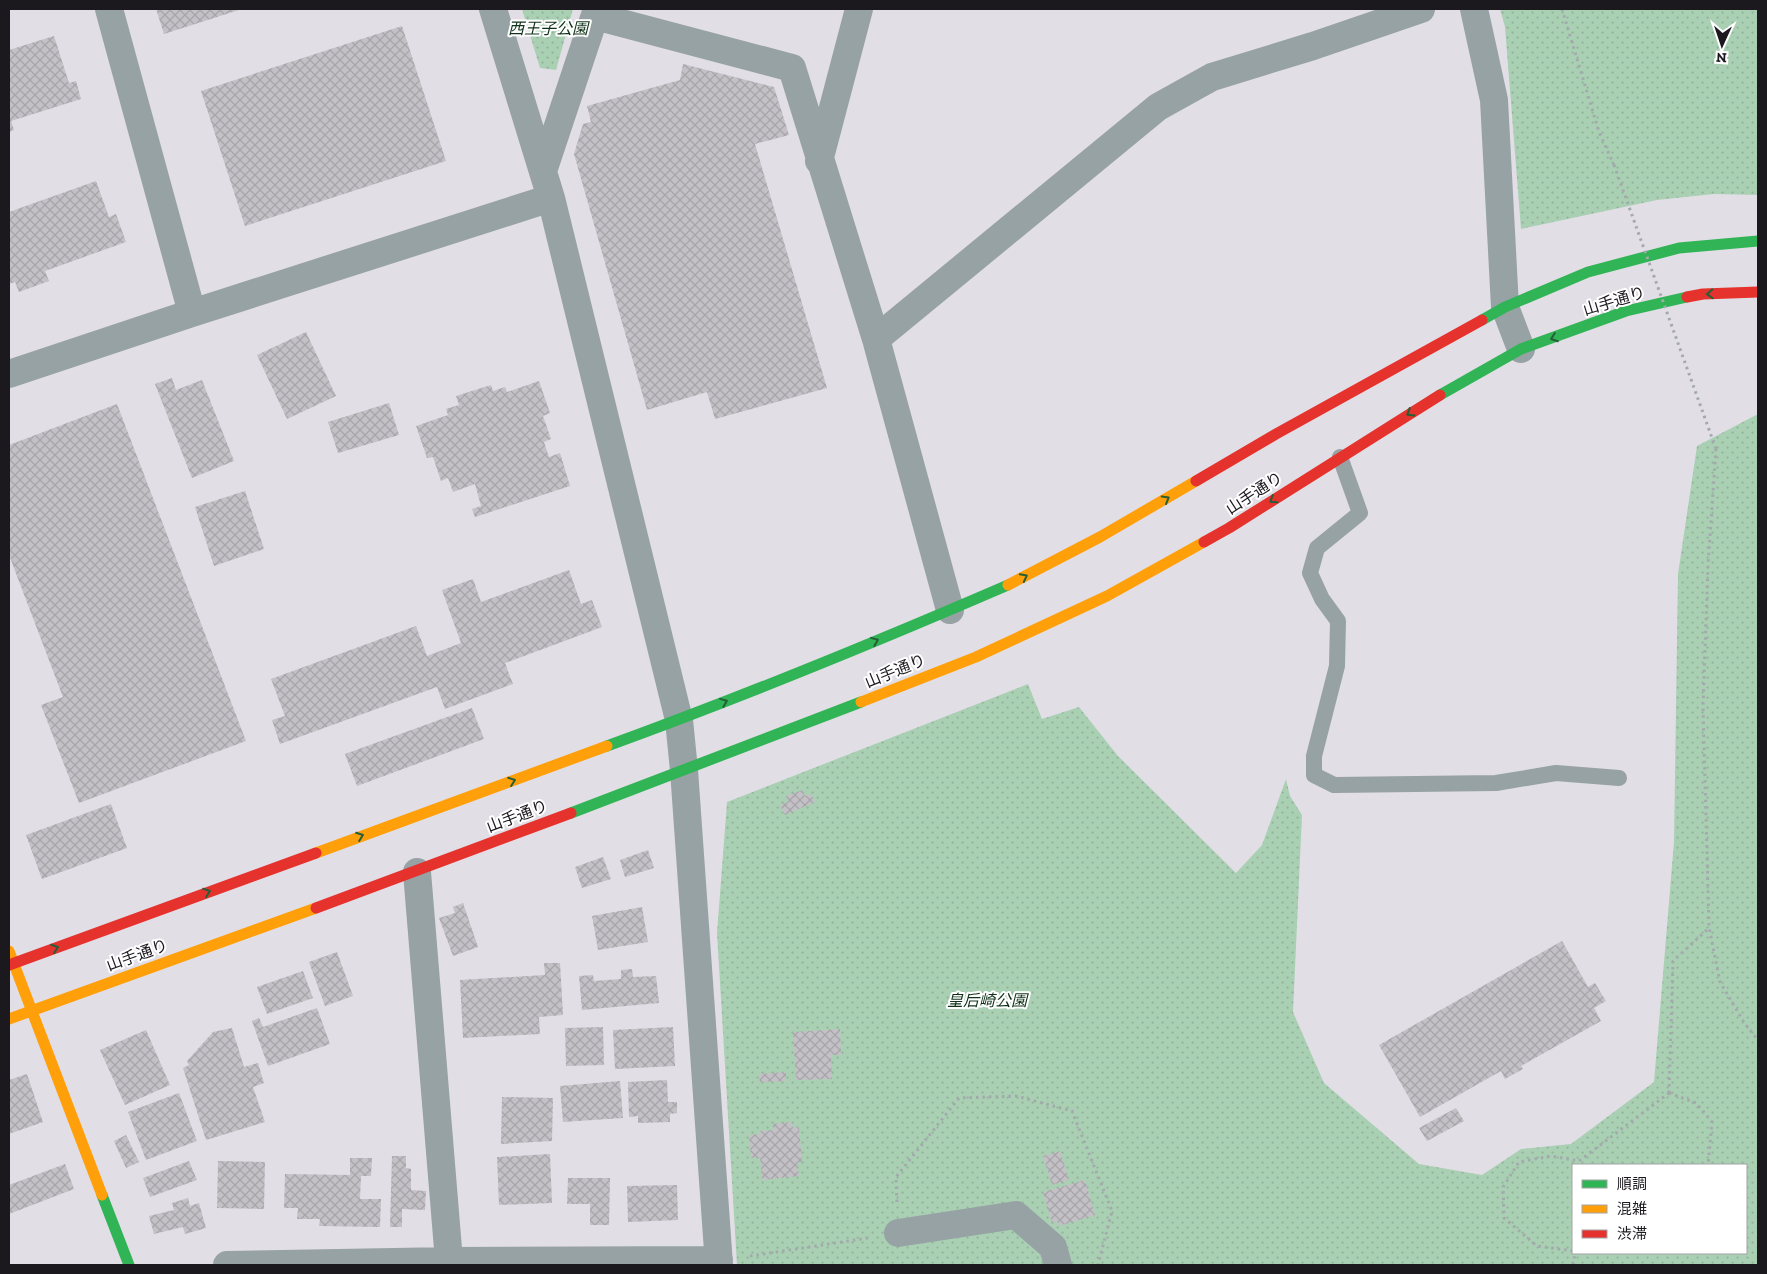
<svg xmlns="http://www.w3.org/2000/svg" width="1767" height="1274" font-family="'Zilla Slab','Noto Sans JP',serif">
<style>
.park{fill:url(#park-dots);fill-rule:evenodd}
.building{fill:url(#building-cross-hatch)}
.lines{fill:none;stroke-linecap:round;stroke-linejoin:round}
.path{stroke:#a3a9ad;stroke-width:3;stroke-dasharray:2.5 4;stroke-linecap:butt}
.lane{stroke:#97a2a5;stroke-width:16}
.street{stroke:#97a2a5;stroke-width:28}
.fast{stroke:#30b455;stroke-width:11}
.slow{stroke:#ff9f0a;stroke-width:11}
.jam{stroke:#e5322d;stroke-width:11}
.path-bridge{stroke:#a3a9ad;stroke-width:3;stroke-dasharray:2.5 4;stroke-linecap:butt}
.oneway{stroke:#255f37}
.labels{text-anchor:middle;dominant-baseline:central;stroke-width:4;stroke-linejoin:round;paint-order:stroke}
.park-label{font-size:16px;font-style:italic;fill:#103219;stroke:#fff}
.street-label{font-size:16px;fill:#1c191e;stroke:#fff}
</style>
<defs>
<pattern id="park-dots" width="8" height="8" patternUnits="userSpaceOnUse" patternTransform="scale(1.25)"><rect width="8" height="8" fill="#aad0b4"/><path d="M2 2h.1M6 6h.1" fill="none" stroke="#92b29a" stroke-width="1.8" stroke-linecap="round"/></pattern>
<pattern id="building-cross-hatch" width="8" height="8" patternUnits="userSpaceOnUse" patternTransform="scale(1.25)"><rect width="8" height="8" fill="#c3c0c6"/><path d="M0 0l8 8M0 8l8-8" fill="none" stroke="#a7a4aa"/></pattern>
</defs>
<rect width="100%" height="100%" fill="#e2dee6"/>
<!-- park -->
<path class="park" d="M522,9h51l-17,61 -16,-2z
M1500,9h258v186l-44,-1 -57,6 -136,29 -16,-202z
M1758,414v851h-1021l-20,-332 10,-131 301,-118 14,35 37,-12 39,49 118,117 26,-28 24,-66 4,17 12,19 -9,197 31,71 95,81 63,11 39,-26 50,-5 83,-62 20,-240 4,-268 19,-128zM1573,1165h173v88h-173z"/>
<!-- building -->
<path class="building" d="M156,9h86l-78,25z
M402,26l44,135 -201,65 -44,-135z
M54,36l15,47 7,-2 5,18 -70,22 3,9 -5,2v-82z
M683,64l91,23 15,48 -34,9 72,244 -112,31 -8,-27 -60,18 -73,-256 9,-30 8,-2 -4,-16 93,-26z
M96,181l13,36 7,-3 10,28 -81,29 4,10 -30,11 -4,-10 -6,2v-72z
M306,332l30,64 -49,23 -30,-64z
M172,378l4,12 26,-10 32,81 -42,17 -37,-94z
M539,381l11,32 -7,3 8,23 -7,3 5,15 11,-4 10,33 -95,31 -3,-8 9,-3 -6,-22 -22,8 -5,-14 -7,3 -8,-24 -6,1 -11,-32 32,-11 -2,-6 13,-4 -3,-9 35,-11 2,6 12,-4 2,5z
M389,403l10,32 -61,18 -10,-31z
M117,404l129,337 -167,62 -38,-98 22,-8 -54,-142v-110z
M245,491l19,58 -50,17 -19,-59z
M569,570l12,34 11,-4 10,27 -97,36 8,21 -68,25 -8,-22 -157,57 -8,-24 13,-4 -14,-37 145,-53 11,30 34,-13 -19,-53 31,-11 8,23z
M472,708l12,31 -127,47 -12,-32z
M802,790l3,6 6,-2 4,8 -30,13 -5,-10 8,-3 -2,-6z
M111,804l16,44 -85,31 -16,-44z
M648,850l6,18 -29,9 -5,-17z
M603,857l8,22 -29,9 -7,-21z
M463,903l15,44 -25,9 -14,-38 16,-5 -2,-6z
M642,907l6,35 -50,8 -6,-34z
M1562,941l26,46 7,-4 11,18 -12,7 7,13 -80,45 2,3 -18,10 -4,-8 -81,46 -41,-72z
M337,952l16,44 -28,10 -16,-44z
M544,963h16l3,52 -24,2 1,17 -77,4 -3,-58 85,-5z
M632,969l1,8 23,-1 3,27 -77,7 -3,-34 14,-1 1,6 27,-2v-9z
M303,971l10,27 -46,16 -10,-27z
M317,1008l13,36 -62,22 -16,-45 7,-3 4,9z
M603,1027l1,38 -38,1 -1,-38z
M673,1027l2,39 -60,3 -2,-39z
M232,1028l12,39 14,-4 6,20 -11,4 12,35 -59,18 -23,-72 6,-3 -2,-4 26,-29z
M840,1029l1,26h-10l1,24 -36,1 -3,-48z
M146,1030l24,55 -45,20 -25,-55z
M786,1072v9l-26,1 -1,-8z
M27,1074l16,48 -34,12v-54z
M667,1080l1,22h9v11l-7,1v8l-32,1v-7l-9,1 -1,-35z
M620,1081l3,37 -60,4 -3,-36z
M179,1093l18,48 -51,19 -18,-48z
M502,1097l51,1 -1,43 -51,3z
M1456,1108l8,13 -37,20 -8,-13z
M792,1122l1,6 6,-1 3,35 -5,1 2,13 -37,4 -2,-23 -9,1 -2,-23 11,-1v-3l13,-1v-6z
M126,1135l13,27 -13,6 -12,-27z
M1060,1151l9,29 -17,5 -9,-29z
M550,1154l2,49 -53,2 -2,-48z
M392,1156h14v12l5,1v21l15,1 -1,19 -23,-1v18h-12z
M350,1158h22l-1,18h-10l-1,23h21l-1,28 -61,-1 1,-7h-23l1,-11h-14l1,-34 65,1z
M189,1161l8,19 -47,17 -7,-19z
M218,1161l47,1 -1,47 -47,-1z
M65,1164l9,25 -65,25v-29z
M568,1178h42l-1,47h-19v-21h-23z
M1085,1180l10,35 -36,11 -2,-5 -5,2 -9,-31z
M677,1185l1,35 -50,2 -1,-36z
M188,1198l2,8 9,-3 7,25 -21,6 -2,-7 -29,7 -5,-18 25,-6 -2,-7z"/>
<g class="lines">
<!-- path -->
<path class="path" d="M1562,9l37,123 15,33
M1716,449l-8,116 -5,142 6,220 11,55 25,42 13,16
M1669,1093l4,-132 36,-33
M1669,1093l27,10 16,19 -4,43
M897,1202l-1,-25 63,-79 57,-2 56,15 40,100 -14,54
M1573,1251l-36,-5 -33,-28 -1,-31 16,-25 32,-6 28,5 90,-68
M750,1256l118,-18
M1573,1265l2,-12"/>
<!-- lane -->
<path class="lane" d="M1340,457l20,56 -43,35 -7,25 12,26 16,22 -1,45 -23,90v19l20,10 162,-2 60,-10 63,5"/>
<!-- street -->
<path class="street" d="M109,9l83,304
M493,9l58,189 128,522 5,50 35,495
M1474,9l20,91 11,207 16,42
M595,16l197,52 84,271 74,271
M819,161l40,-152
M543,171l54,-162
M876,339l282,-232 54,-30 101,-31 108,-37
M9,374l183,-61 359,-115
M417,872l32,389
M898,1233l118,-18 37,32 5,18
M227,1265l222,-4 270,-1"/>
<!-- fast -->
<path class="fast" d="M1482,320l23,-13 83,-35 91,-24 79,-7
M1440,395l81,-46 105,-38 61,-14
M607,746c135,-49 269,-104 401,-161
M571,813l290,-111
M102,1195l27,70"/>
<!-- slow -->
<path class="slow" d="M1008,585l92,-48 96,-56
M861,702l115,-45 131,-61 97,-54
M316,853l291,-107
M9,951l93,244
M9,1019l307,-111"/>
<!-- jam -->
<path class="jam" d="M1687,297l16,-3 55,-2
M1196,481l80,-47 206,-114
M1204,542l25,-14 211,-133
M316,908l255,-95
M9,965l307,-112"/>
<!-- path-bridge -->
<path class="path-bridge" d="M1614,165l102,284"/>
</g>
<!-- one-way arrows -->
<defs><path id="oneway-chevron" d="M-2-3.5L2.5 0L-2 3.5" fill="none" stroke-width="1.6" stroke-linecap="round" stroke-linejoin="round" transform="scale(1.25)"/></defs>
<g class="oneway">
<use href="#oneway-chevron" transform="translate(1710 294) rotate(177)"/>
<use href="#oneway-chevron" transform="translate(1554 338) rotate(160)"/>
<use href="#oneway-chevron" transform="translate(1410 413) rotate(148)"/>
<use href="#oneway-chevron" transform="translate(1166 499) rotate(-30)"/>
<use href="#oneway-chevron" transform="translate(1273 500) rotate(147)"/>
<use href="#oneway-chevron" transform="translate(1024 577) rotate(-27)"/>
<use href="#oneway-chevron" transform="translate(875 641) rotate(-22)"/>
<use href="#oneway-chevron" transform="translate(724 702) rotate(-22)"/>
<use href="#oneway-chevron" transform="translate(512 781) rotate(-20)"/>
<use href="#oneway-chevron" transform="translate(360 836) rotate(-20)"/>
<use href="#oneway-chevron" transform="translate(207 892) rotate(-20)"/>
<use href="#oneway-chevron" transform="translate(55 948) rotate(-20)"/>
</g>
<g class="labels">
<!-- park labels -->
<g class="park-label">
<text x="548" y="28">西王子公園</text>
<text x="987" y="1000">皇后崎公園</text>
</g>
<!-- street labels -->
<g class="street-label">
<text transform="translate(1614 301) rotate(-17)">山手通り</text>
<text transform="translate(1254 493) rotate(-33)">山手通り</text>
<text transform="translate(895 671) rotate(-22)">山手通り</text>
<text transform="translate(517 816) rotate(-21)">山手通り</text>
<text transform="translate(137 955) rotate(-20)">山手通り</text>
</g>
</g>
<!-- border -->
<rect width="1767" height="1274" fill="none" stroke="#1c191e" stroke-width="20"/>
<!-- legend -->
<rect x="1572" y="1164" width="175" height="90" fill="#ffffff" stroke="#a4a3a5"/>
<rect x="1582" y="1180" width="25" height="8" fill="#30b455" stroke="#a4a3a5"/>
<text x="1617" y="1189" font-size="15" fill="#1c191e">順調</text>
<rect x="1582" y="1205" width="25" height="8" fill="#ff9f0a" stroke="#a4a3a5"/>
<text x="1617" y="1214" font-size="15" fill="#1c191e">混雑</text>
<rect x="1582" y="1230" width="25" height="8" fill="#e5322d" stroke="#a4a3a5"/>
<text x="1617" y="1239" font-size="15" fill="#1c191e">渋滞</text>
<!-- north arrow -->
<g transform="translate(1722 45) rotate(183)" stroke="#ffffff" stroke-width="4" paint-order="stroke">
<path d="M0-4L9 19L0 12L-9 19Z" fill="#1c191e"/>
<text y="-8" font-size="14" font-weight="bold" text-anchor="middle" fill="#1c191e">N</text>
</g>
</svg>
